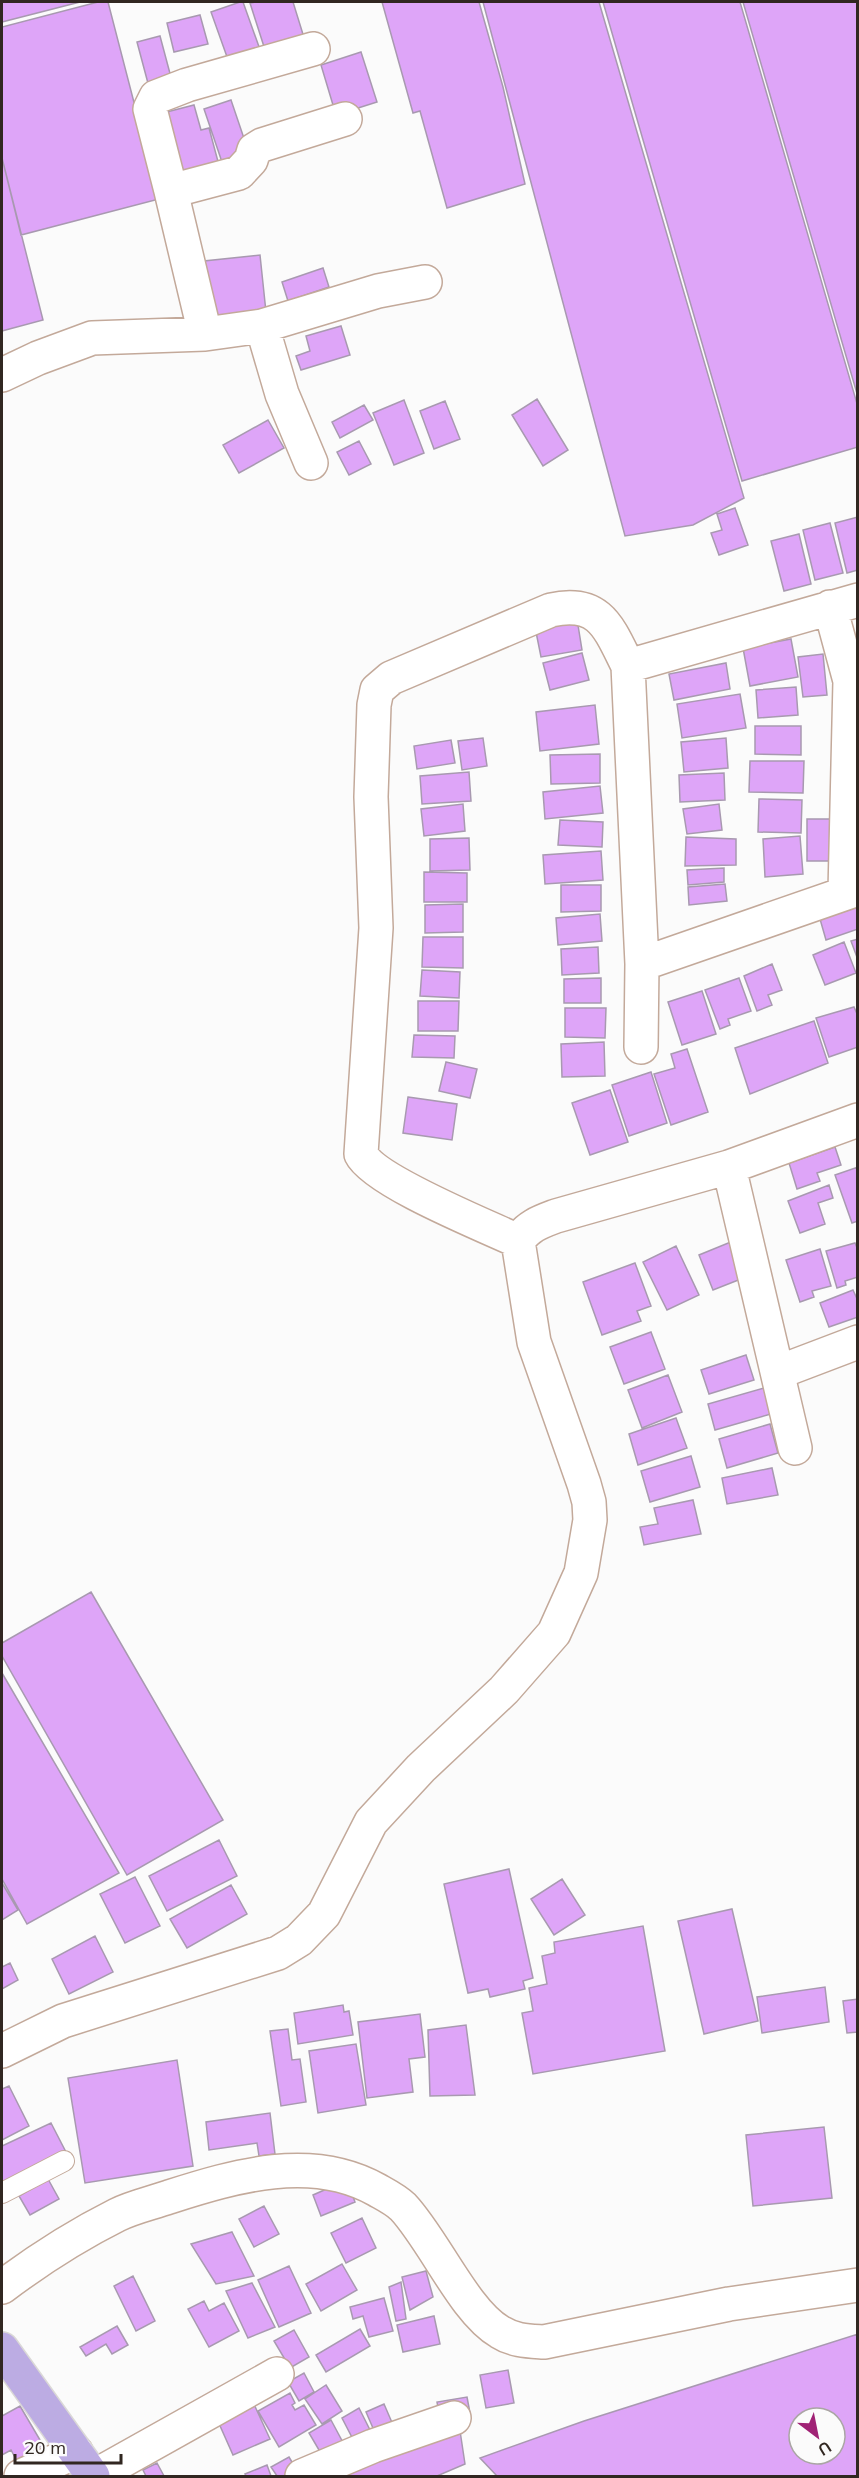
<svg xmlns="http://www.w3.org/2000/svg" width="859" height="2478" font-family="Mulish,sans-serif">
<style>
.building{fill:#dea5f8;stroke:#a899b0;stroke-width:1.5;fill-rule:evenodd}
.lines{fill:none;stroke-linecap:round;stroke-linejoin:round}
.lane-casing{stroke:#c3a99a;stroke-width:22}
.street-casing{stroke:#c3a99a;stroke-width:36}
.primary-casing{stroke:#dad8d7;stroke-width:36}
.lane{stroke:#fff;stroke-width:20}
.street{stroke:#fff;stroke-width:33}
.primary{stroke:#bcace3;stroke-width:33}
</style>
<rect width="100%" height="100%" fill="#fbfbfb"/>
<!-- building -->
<path class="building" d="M2,2h78l-78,20z
M98,2h10l51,197 -138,36 -19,-77v-131z
M240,2h3l20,56 -32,10 -20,-56z
M256,2h37l13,42 -39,12 -17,-53z
M382,2h97l24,85 22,97 -78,24 -27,-97 -7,2z
M483,2h116l145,496 -51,27 -68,11z
M603,2h137l118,405v40l-116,34z
M743,2h115v395z
M200,15l8,29 -34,8 -7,-29z
M160,36l12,45 -23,6 -12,-45z
M361,52l16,50 -41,13 -15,-50z
M231,100l20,59 -27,9 -20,-59z
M194,105l7,25 8,-2 11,41 -48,12 -17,-66z
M2,158l41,162 -41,11z
M260,255l6,57 -57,5 -5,-56z
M323,268l6,19 -41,14 -6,-19z
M341,326l9,29 -49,15 -5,-14 14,-5 -4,-15z
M537,399l31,51 -25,16 -31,-51z
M404,400l20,53 -30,12 -21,-52z
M445,401l15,38 -26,10 -14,-38z
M364,405l9,15 -33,18 -8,-16z
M268,420l16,28 -45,25 -16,-28z
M359,441l12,23 -22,11 -12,-23z
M735,508l13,37 -29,10 -8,-22 11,-3 -5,-16z
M858,517v53l-11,3 -12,-50z
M830,523l13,50 -28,7 -12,-50z
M799,534l12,50 -27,7 -13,-50z
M577,619l5,31 -41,7 -6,-30z
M791,639l7,38 -48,9 -7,-38z
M582,653l7,27 -39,10 -7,-27z
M823,654l4,41 -24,2 -5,-40z
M726,663l4,26 -56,11 -5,-26z
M796,687l2,28 -40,3 -2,-28z
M740,694l6,34 -64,10 -5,-34z
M595,705l4,39 -59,7 -4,-39z
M755,726h46v29l-46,-1z
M483,738l4,28 -25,4 -4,-29z
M726,738l2,30 -44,4 -3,-30z
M451,740l4,23 -38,6 -3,-23z
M600,754v29l-49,1 -1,-29z
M750,761h54l-1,32 -54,-1z
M469,772l2,29 -49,3 -2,-28z
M724,773l1,27 -45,2 -1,-27z
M600,786l3,27 -58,6 -2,-27z
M759,799l43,1 -1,33 -43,-1z
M463,804l2,27 -41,5 -3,-27z
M719,804l3,26 -35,4 -4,-25z
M807,819h28l-1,42h-27z
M560,820l43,2 -1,25 -44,-2z
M800,836l3,38 -38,3 -2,-38z
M686,837l50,2v26l-51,1z
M469,838l1,32 -40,1v-32z
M601,851l2,29 -58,4 -2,-29z
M724,868v14l-36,3 -1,-15z
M424,872l43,1v29h-43z
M725,884l2,17 -38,4 -1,-18z
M561,885h40v26l-40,1z
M463,904v28l-38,1v-28z
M858,907v22l-32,11 -6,-21z
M600,914l2,27 -44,4 -2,-27z
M423,937h40v31l-41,-1z
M858,939v21l-7,-19z
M844,942l12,31 -31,12 -12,-30z
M598,947l1,26 -37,2 -1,-26z
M772,964l10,26 -14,5 4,10 -15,6 -13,-35z
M422,970l38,2 -1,26 -39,-2z
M601,978v25h-37v-24z
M739,978l12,33 -23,8 2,6 -10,4 -15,-39z
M702,991l14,43 -34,11 -14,-43z
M418,1001h41l-1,30h-40z
M854,1007l4,9v31l-29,10 -13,-39z
M565,1008h41l-1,30 -40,-1z
M814,1021l14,42 -78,31 -15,-46z
M414,1035l41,1 -1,22 -42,-1z
M604,1042l1,34 -43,1 -1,-33z
M687,1049l21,63 -37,13 -17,-51 21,-6 -4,-14z
M446,1062l31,7 -7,29 -31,-7z
M651,1072l16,51 -38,13 -17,-51z
M610,1090l18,52 -38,13 -18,-52z
M408,1097l49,7 -5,36 -49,-7z
M835,1147l6,18 -24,8 3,8 -23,8 -8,-26z
M858,1167v54l-6,2 -17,-48z
M829,1185l4,13 -15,5 7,21 -25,9 -12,-32z
M738,1239l13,36 -38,15 -14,-35z
M855,1243l3,7v27l-13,4 1,4 -9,3 -11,-37z
M676,1246l23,49 -32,15 -24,-48z
M820,1249l11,37 -19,5 2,6 -14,5 -14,-42z
M635,1263l16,43 -14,5 4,10 -39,14 -19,-53z
M853,1290l5,11v16l-29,10 -9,-24z
M651,1332l14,37 -41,15 -14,-37z
M746,1355l8,25 -45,14 -8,-24z
M668,1375l14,37 -40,16 -14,-38z
M764,1388l7,26 -56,16 -7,-26z
M676,1418l11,30 -49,17 -9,-31z
M770,1424l8,29 -51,15 -8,-29z
M691,1456l9,31 -50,15 -9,-31z
M772,1468l6,27 -51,9 -5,-26z
M693,1500l8,34 -57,11 -4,-18 18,-3 -4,-16z
M91,1592l132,228 -96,55 -125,-219v-13z
M2,1673l117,200 -92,51 -25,-45z
M219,1840l18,36 -70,35 -18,-35z
M509,1869l24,109 -10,3 2,8 -35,8 -2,-8 -20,4 -24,-109z
M135,1877l25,49 -35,17 -25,-49z
M562,1879l23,36 -31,20 -23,-36z
M2,1883l16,27 -16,10z
M231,1885l16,29 -60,34 -17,-29z
M732,1909l26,112 -54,13 -26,-113z
M643,1926l22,125 -132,23 -11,-61 11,-2 -4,-23 18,-4 -5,-28 13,-3 -1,-11z
M95,1936l18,36 -44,22 -17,-35z
M10,1963l8,17 -16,9v-22z
M825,1987l4,35 -67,11 -5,-36z
M858,1999v33l-11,1 -4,-32z
M343,2005l1,7 5,-1 4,24 -55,9 -4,-31z
M420,2014l5,43 -16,2 4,33 -46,6 -9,-76z
M466,2025l9,70 -45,1 -2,-66z
M288,2029l4,31 8,-1 6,43 -25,4 -11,-75z
M356,2044l10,61 -48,8 -9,-62z
M177,2060l16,106 -108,17 -17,-105z
M9,2086l20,40 -27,14v-51z
M270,2113l5,41 -16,2 -2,-13 -48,7 -3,-28z
M51,2123l17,33 -66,32v-42z
M824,2127l8,71 -79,8 -7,-71z
M48,2179l11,20 -29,16 -11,-19z
M347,2180l8,22 -34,14 -8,-21z
M264,2206l15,28 -25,13 -15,-28z
M362,2218l14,30 -30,15 -15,-30z
M232,2232l22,44 -38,8 -25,-40z
M342,2264l15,26 -36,21 -15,-27z
M289,2266l22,47 -32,14 -21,-47z
M426,2271l7,26 -23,13 -8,-33z
M133,2276l22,45 -19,10 -22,-45z
M401,2282l5,37 -10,2 -7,-34z
M252,2283l23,44 -27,11 -22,-47z
M384,2298l9,33 -24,6 -6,-21 -10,3 -3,-12z
M204,2301l5,10 15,-8 15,28 -30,16 -21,-38z
M434,2316l6,28 -37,8 -6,-27z
M117,2326l11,19 -16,9 -6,-10 -20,12 -6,-9z
M360,2329l10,17 -44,26 -10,-17z
M294,2330l15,27 -19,11 -16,-27z
M858,2334v142h-361l-17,-18 104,-37zM799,2418h36v36h-36z
M508,2370l6,33 -28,5 -6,-33z
M304,2373l10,19 -15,9 -11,-19z
M326,2385l16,26 -20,13 -17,-25z
M290,2393l5,10 -3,2 3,5 9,-5 12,20 -37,22 -21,-36z
M467,2397l3,16 -30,5 -3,-16z
M253,2402l17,37 -37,16 -16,-36z
M384,2404l13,30 -18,8 -13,-30z
M20,2406l23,39 -26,16 -6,-11 -9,5v-39z
M359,2408l15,30 -17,9 -15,-29z
M331,2420l16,30 -21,12 -17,-29z
M459,2424l6,40 -28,12h-110z
M289,2457l10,17 -5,2h-17l-6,-9z
M157,2463l7,13h-18l-3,-6z
M267,2465l4,11h-25l-1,-2z"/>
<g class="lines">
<!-- lane casing -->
<g class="lane-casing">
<path id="lane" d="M2,2193l62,-32"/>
</g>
<!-- street casing -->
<g class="street-casing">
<path id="street" d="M171,191l-21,-82 6,-12 31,-12 126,-36
M262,326l20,68 29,69
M205,334l-34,-143 68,-18 12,-13 3,-10 8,-5 83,-26
M2,375l36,-17 54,-20 113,-4 57,-8 116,-35 47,-9
M830,607l20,74 8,13
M628,666l230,-66
M845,892l5,-211
M642,964l216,-75
M729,1167l66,281
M518,1241c-32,-15 -144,-60 -157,-87l15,-226 -5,-131 3,-92 3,-15 14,-12 160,-68c49,-11 58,18 77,56l14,298 -1,83
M779,1372l79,-30
M2,2051l61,-30 215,-68 21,-13 25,-26 47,-92 50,-54 83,-78 50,-57 27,-60 9,-53 -1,-18 -5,-18 -50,-142 -16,-101c10,-15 22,-19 38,-25l173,-49 129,-47
M2,2287c36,-27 75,-52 115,-72 16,-8 35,-12 52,-18 66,-21 143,-44 208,-7 9,5 19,10 26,17 31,33 61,104 97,125 14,9 29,9 44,10l185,-38 129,-19
M21,2476l55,-24
M95,2476l182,-102
M302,2476l71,-30 81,-28"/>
</g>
<!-- primary casing -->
<g class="primary-casing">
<path id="primary" d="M2,2349l91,127"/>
</g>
<!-- lane -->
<use href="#lane" class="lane"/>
<!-- street -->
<use href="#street" class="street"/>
<!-- primary -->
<use href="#primary" class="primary"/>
</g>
<!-- border -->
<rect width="859" height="2478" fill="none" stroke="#312721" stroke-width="6"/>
<!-- north arrow -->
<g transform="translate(817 2436) rotate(148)"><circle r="28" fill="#fbfbfb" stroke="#aaa6a4" stroke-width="1.5"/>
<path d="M0-4.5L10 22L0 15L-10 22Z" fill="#a02275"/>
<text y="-9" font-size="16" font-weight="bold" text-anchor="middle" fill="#312721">U</text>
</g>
<!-- scale -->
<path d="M15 2454v9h106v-9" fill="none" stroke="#312721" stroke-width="3"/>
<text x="24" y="2454" font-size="18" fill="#312721" stroke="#fbfbfb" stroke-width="4.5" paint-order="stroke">20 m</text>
</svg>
